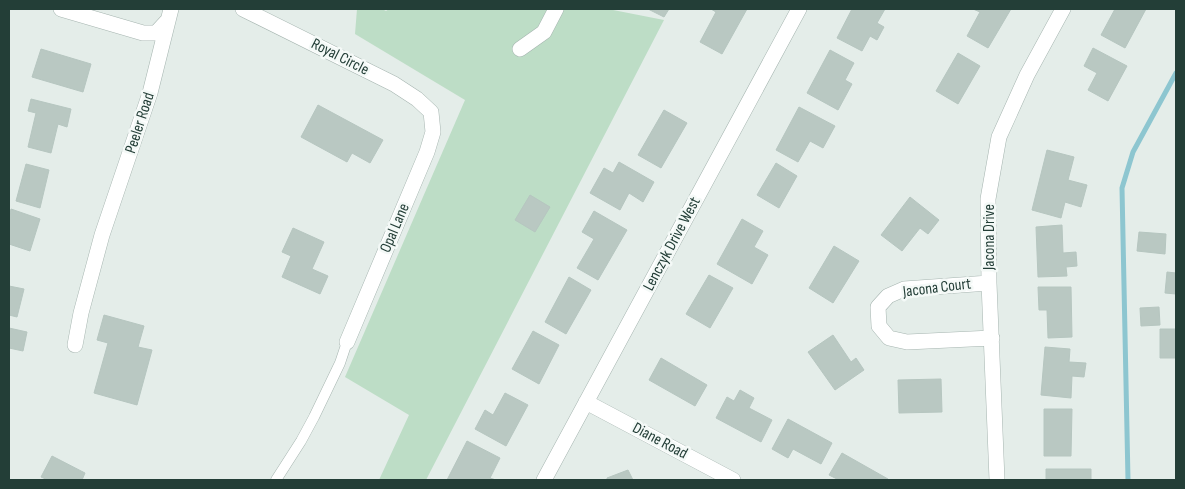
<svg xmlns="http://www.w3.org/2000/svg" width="1185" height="489" font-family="'Sofia Sans Condensed',sans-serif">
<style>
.green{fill:#bdddc6}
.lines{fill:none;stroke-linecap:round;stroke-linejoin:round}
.stream{stroke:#8dc6d0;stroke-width:5}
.building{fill:#b9c8c2;stroke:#b6c6c0}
.service-casing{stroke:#a6b5b0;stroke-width:11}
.minor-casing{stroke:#a6b5b0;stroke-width:16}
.service{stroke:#fff;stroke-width:10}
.minor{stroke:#fff;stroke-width:15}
.labels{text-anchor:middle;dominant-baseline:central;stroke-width:5;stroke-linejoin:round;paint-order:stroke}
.street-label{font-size:16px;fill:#233e37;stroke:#f4f9f7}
</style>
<rect width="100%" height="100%" fill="#e4ede9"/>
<!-- green -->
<path class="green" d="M357,9h25l4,2 3,-2h219l56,11 -238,460h-47l30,-65 -64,-38 120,-277 -110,-66z"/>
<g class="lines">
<!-- stream -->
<path class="stream" d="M1128,480l-6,-292 11,-36 43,-79"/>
</g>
<!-- building -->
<path class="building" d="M648,9h21l-5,8z
M711,9h36l-25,45 -22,-12 16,-30z
M852,9h33l-8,14 7,4 -7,13 -7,-4 -8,15 -25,-13z
M973,9h38l-23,39 -21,-12 13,-24z
M1115,9h31l-21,39 -24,-13z
M1093,48l34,18 -19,35 -20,-11 9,-17 -13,-7z
M41,49l50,15 -8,28 -51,-15z
M830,50l24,13 -9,17 7,4 -14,26 -31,-17z
M958,53l22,13 -22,38 -22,-13z
M31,99l40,10 -4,18 -9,-3 -7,29 -23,-6 8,-34 -8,-2z
M318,105l65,35 -13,23 -18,-10 -5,9 -46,-25z
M799,107l36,19 -12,22 -13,-7 -12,21 -22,-12z
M664,110l23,13 -26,45 -23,-13z
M1047,150l27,7 -6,23 19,5 -6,22 -16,-5 -4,16 -29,-8z
M619,162l35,20 -11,20 -14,-9 -9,17 -30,-17 14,-25 9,5z
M776,163l21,13 -18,32 -22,-13z
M26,164l23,6 -9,38 -24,-7z
M530,195l20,12 -15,25 -20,-12z
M910,197l29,23 -11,14 -8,-6 -18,23 -21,-16z
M11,209l29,10 -10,32 -21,-7v-27z
M594,211l33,19 -29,50 -21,-12 17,-29 -12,-7z
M742,219l21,12 -9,16 14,8 -16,29 -35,-20z
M1062,225l1,28 13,-1 1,14 -11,1 1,9 -29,1 -2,-50z
M293,228l31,14 -12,27 16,7 -8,18 -38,-17 9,-21 -9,-4z
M1139,232l27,2 -1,20 -28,-3z
M834,246l25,15 -26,42 -24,-15z
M1167,272l9,1v21l-11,-1z
M709,275l24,13 -23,40 -24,-14z
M569,277l22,13 -25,44 -21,-12z
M9,286l15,3 -7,28 -8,-2z
M1038,287h33l1,50 -24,1 -1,-28h-8z
M1159,307l1,18 -19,1 -1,-18z
M104,315l40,11 -6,21 14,3 -15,55 -43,-12 14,-50 -11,-3z
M9,328l18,4 -4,19 -14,-3z
M1160,329h16v29h-16z
M533,331l26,14 -20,39 -27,-15z
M833,335l18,27 5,-4 8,12 -29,20 -27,-38z
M1045,347l25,2 -1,13 17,1 -2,14 -12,-1 -1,22 -30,-3z
M661,358l46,27 -12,21 -46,-26z
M941,379l1,33 -43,1 -1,-33z
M740,390l14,8 -5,10 23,12 -11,22 -45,-24 11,-21 7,4z
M505,393l23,12 -22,41 -31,-17 10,-19 8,5z
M1044,409h28l-1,47h-27z
M788,419l44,24 -11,21 -28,-15 -5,9 -16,-9z
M467,441l33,17 -10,20 6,2h-49z
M842,453l46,26 -1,1h-48l-10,-5z
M52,456l33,17 -3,7h-34l-7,-3z
M1046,469h45v11h-45z
M628,470l5,10h-26v-2z"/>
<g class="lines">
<!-- service casing -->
<g class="service-casing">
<path id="service" d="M276,480l25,-39 13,-24 26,-54 7,-21"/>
</g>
<!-- minor casing -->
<g class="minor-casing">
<path id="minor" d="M61,9l82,24h13l12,-13
M243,9l151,75 23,15 14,13 2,20 -6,20 -80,190
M520,49l24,-17 12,-23
M989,283l-85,6 -16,7 -10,11 1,19 10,12 18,4 85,-4
M75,345l6,-32 21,-78 48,-142 21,-84
M586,402l147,78
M544,480l255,-471
M997,480l-8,-197 -1,-84 11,-62 28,-62 36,-66"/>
</g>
<!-- service -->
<use href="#service" class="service"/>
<!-- minor -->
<use href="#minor" class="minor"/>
</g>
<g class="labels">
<!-- street labels -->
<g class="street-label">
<text transform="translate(340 57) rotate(27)">Royal Circle</text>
<text transform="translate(140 123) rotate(-72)">Peeler Road</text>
<text transform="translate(395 228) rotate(-67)">Opal Lane</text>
<text transform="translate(989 237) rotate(-90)">Jacona Drive</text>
<text transform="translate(672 244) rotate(-62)">Lenczyk Drive West</text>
<text transform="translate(937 288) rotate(-7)">Jacona Court</text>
<text transform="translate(660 441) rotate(28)">Diane Road</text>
</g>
</g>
<!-- border -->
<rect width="1185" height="489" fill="none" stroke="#233e37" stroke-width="20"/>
</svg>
